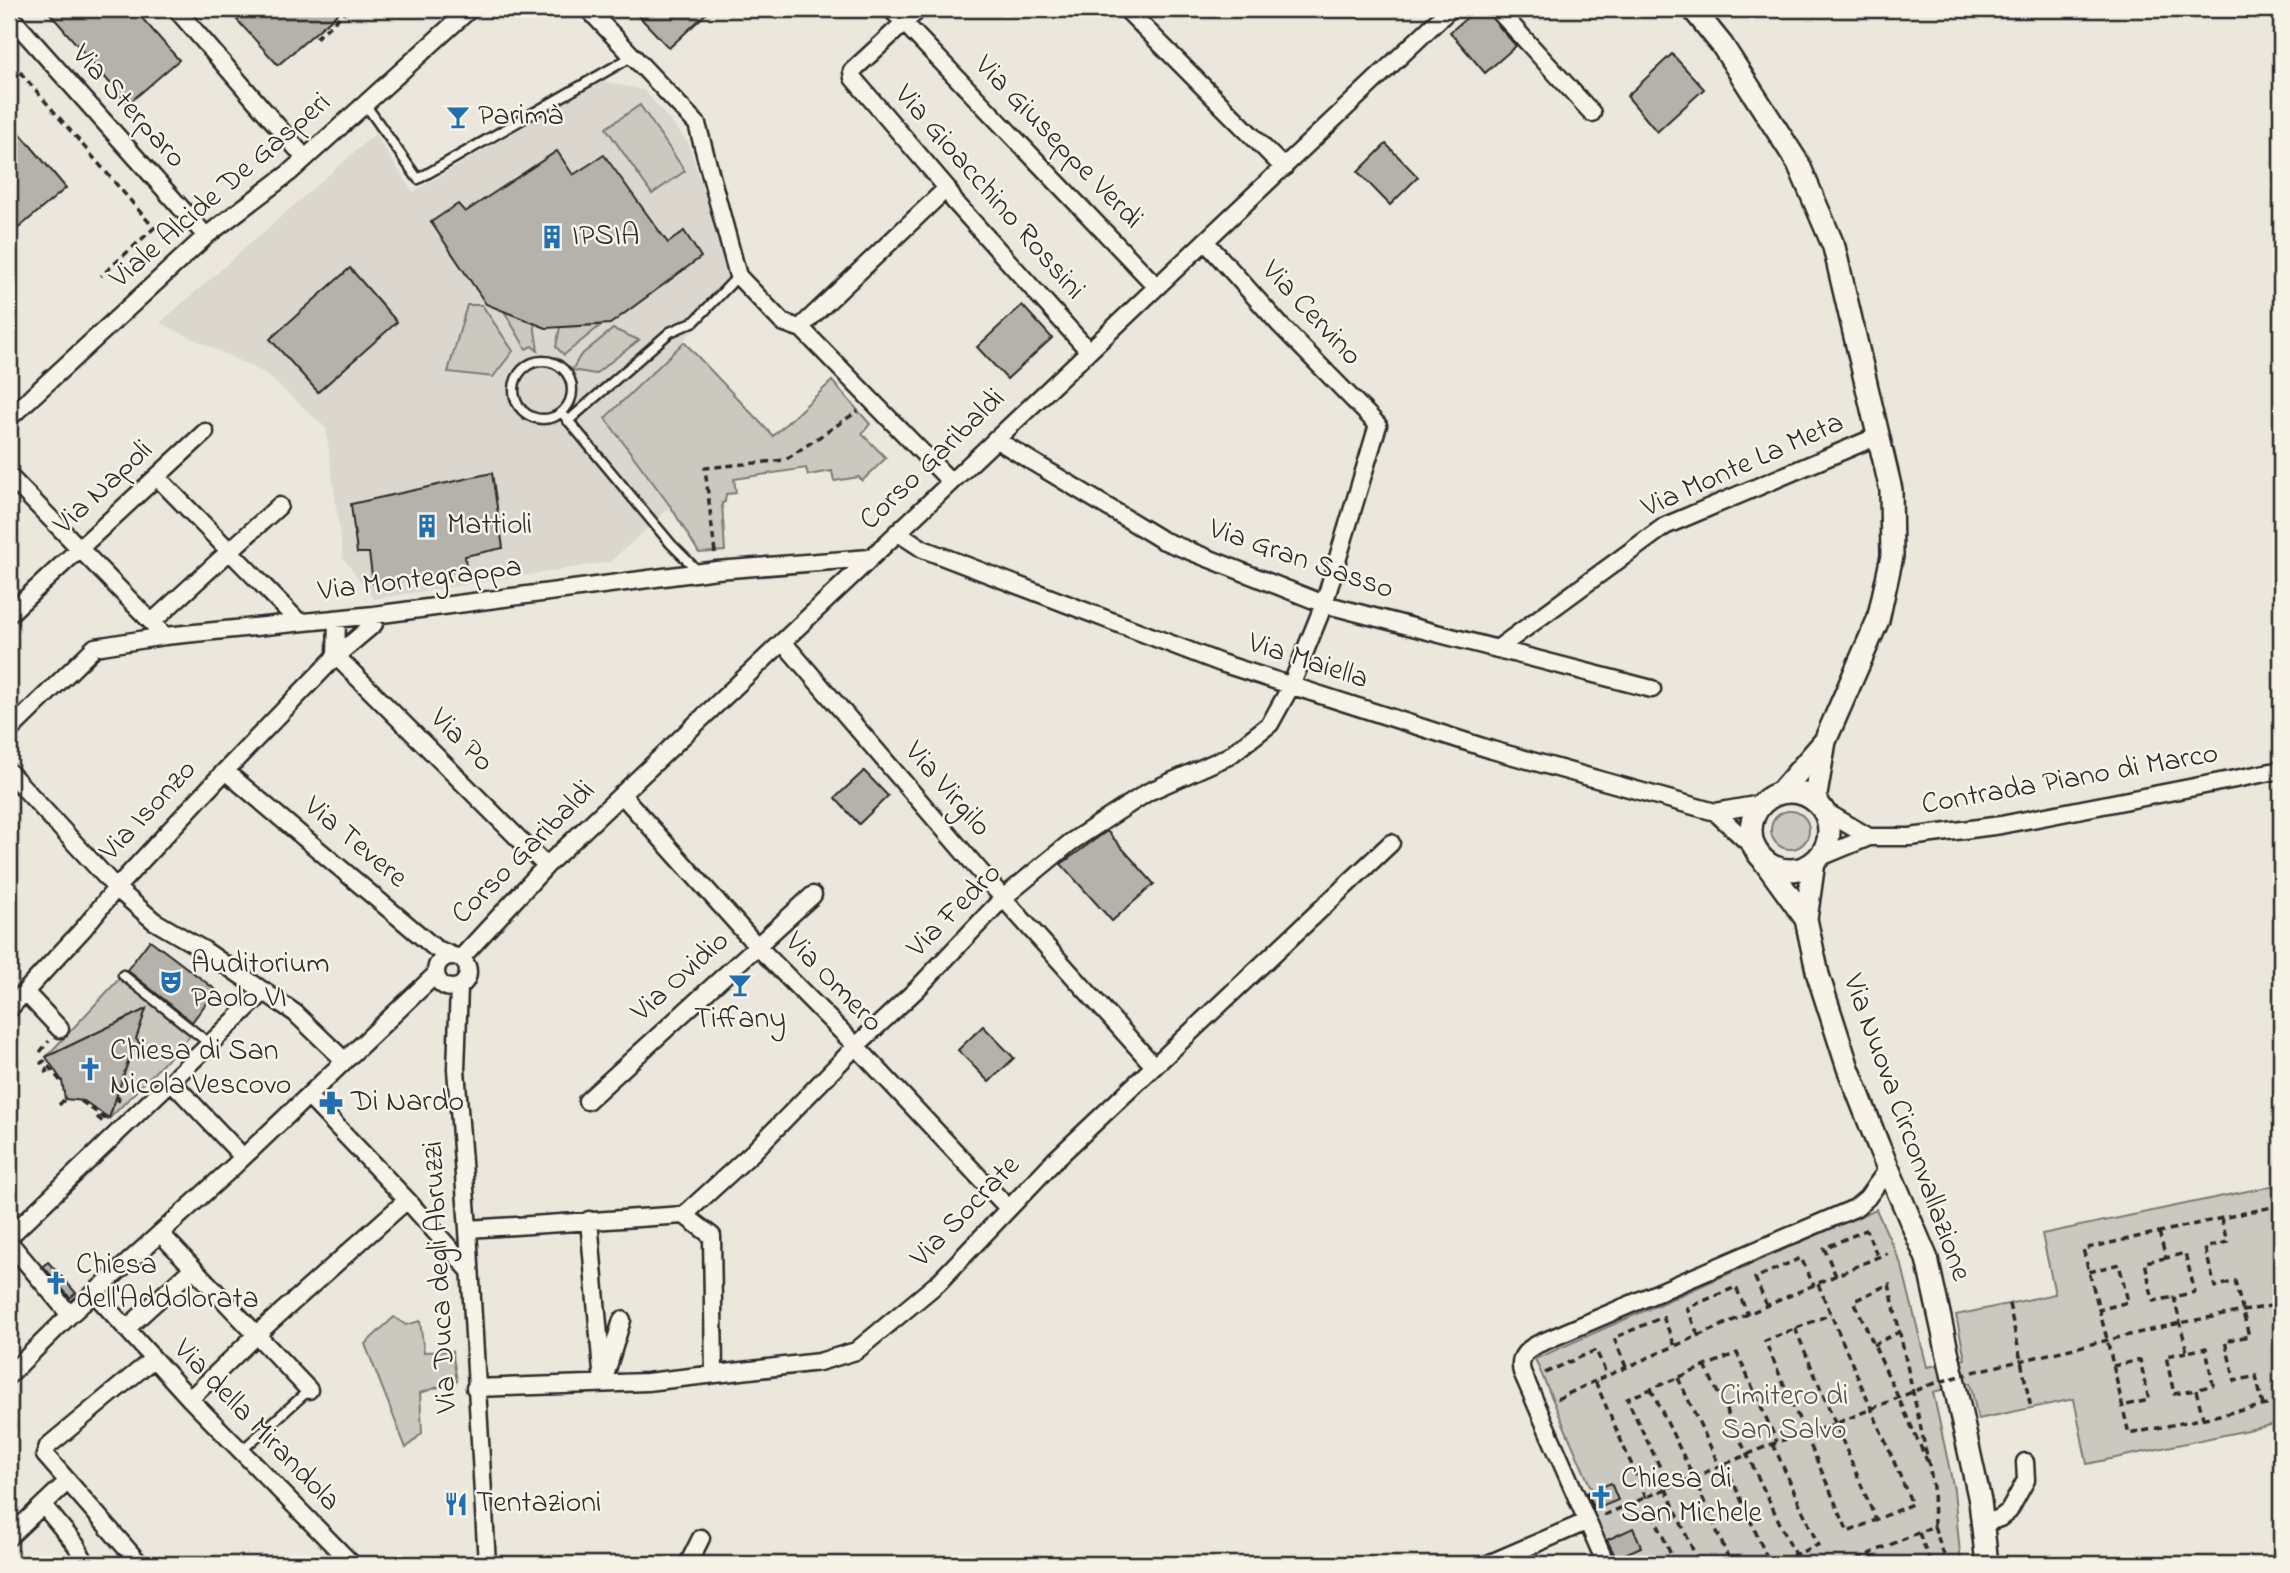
<svg xmlns="http://www.w3.org/2000/svg" width="2290" height="1573" font-family="'Indie Flower',sans-serif">
<style>
.built{fill:#dbd7ce}
.green{fill:#cbc8bf;stroke:#7b7a75;stroke-width:2}
.building{fill:#b5b2ab;stroke:#2b2b2b;stroke-width:2}
.lines{fill:none;stroke-linecap:round;stroke-linejoin:round}
.service-casing{stroke:#2b2b2b;stroke-width:13}
.minor-casing{stroke:#2b2b2b;stroke-width:21}
.tertiary-casing{stroke:#2b2b2b;stroke-width:26}
.path{stroke:#2b2b2b;stroke-width:3.5;stroke-dasharray:7 5;stroke-linecap:butt}
.service{stroke:#f7f3e8;stroke-width:8}
.minor{stroke:#f7f3e8;stroke-width:16}
.tertiary{stroke:#f7f3e8;stroke-width:21}
.path-bridge{stroke:#2b2b2b;stroke-width:3.5;stroke-dasharray:7 5;stroke-linecap:butt}
.labels{text-anchor:middle;dominant-baseline:central;stroke-width:5;stroke-linejoin:round;paint-order:stroke}
.street-label{font-size:30px;fill:#2b2b2b;stroke:#f7f3e8}
.poi-label{font-size:30px;fill:#2b2b2b;stroke:#f7f3e8;text-anchor:start}
.park-label{font-size:30px;fill:#535250;stroke:#f7f3e8}
</style>
<rect width="100%" height="100%" fill="#ebe7dd"/>
<filter id="ink" filterUnits="userSpaceOnUse"><feTurbulence type="fractalNoise" baseFrequency=".0143" numOctaves="2"/><feDisplacementMap in="SourceGraphic" scale="14" xChannelSelector="R" yChannelSelector="G"/><feConvolveMatrix kernelMatrix="1 2 1 2 8 2 1 2 1" color-interpolation-filters="sRGB"/></filter>
<g filter="url(#ink)">
<!-- built -->
<path class="built" d="M601,81l43,9 44,52 44,141 6,4 -133,130 66,90 -61,55 -236,37 -31,-41 -17,-130 -61,-55 -105,-50 215,-189 38,58z"/>
<!-- green -->
<path class="green" d="M640,105l45,66 -33,23 -46,-66z
M467,305h15l31,46 -20,26 -45,-5z
M504,311l30,12 4,28 -6,-5 -6,3z
M601,325l-37,30 -8,-8 4,-20z
M613,329l26,11 -44,34 -23,-4 8,-14z
M684,342l89,94 59,-55 38,43 -8,10 24,24 -24,23 -3,-4 -25,4 -2,-10 -24,4 -2,-7 -72,11 2,14 -10,1 -1,8 -3,1 3,48 -26,2 -28,-46 -66,-89z
M1771 830a19 19 0 1 1 38 0a19 19 0 1 1-38 0Z
M122,976l69,59 -82,84 37,-110 -100,48z
M2281,1184v239l-194,41 -13,-65 -96,20 -8,-36 -37,9 21,98 7,74h-338l-3,-7 -13,6 -29,-66 14,-7 -57,-131 341,-150 26,57 25,101 38,-8 -9,-44 99,-21 -13,-60z
M394,1317l12,8 14,-4 4,31 28,-1 5,30 -37,12 2,40 -16,15 -41,-104z"/>
<!-- building -->
<path class="building" d="M46,9h88l45,51 -51,44z
M227,9h116l-65,56z
M632,9h79l-42,39z
M1477,9h7l32,37 -31,27 -35,-41z
M1672,54l32,35 -47,43 -30,-36z
M9,120l57,68 -57,48z
M1386,144l32,33 -28,28 -32,-33z
M557,151l16,24 31,-20 64,88 16,-12 17,26 -91,67 -64,4 -60,-24 -55,-82 27,-18 7,8z
M350,268l47,54 -79,70 -48,-53z
M1022,305l30,33 -45,41 -30,-32z
M492,473l11,75 -38,8 1,14 -93,13 -4,-30h-12l-6,-49z
M864,771l24,25 -29,28 -24,-26z
M1107,831l47,53 -42,37 -51,-57z
M150,940l66,50 -24,32 -65,-52z
M146,1009l-10,30 7,8 -11,3 -23,68 -25,-17 -19,-2 -3,-18 -16,-24z
M983,1026l31,32 -25,24 -31,-32z
M48,1262l28,31 -6,5 -27,-32z
M1611,1483l7,17 -24,10 -7,-17z
M1633,1528l8,19 -25,11 -9,-18z"/>
<g class="lines">
<!-- service casing -->
<g class="service-casing">
<path id="service" d="M365,104l53,75 215,-123
M514 390a29 29 0 1 1 58 0a29 29 0 1 1-58 0Z
M562,413l109,131 28,28
M568,421l102,-89 25,-11 43,-45
M123,975l87,69
M241,1451l68,-61"/>
</g>
<!-- minor casing -->
<g class="minor-casing">
<path id="minor" d="M176,9l129,149
M588,9l109,115 41,152 44,46 20,7
M891,9l265,277
M919,9l-67,62 1,7 94,110 7,13 134,149
M1126,9l158,159
M1497,9l95,104
M9,15l197,221
M802,329l148,152
M802,329l3,-6 142,-135
M9,418l197,-182 83,-63 181,-164
M995,439l167,101 162,64 328,85
M9,476l156,160
M157,477l142,145
M897,532l26,17 298,114 271,87 223,62 46,-8
M9,614l196,-182
M152,622l127,-116
M783,642l220,256 151,168
M1497,649l168,-123 213,-90
M336,656l210,210
M336,656l1,-37
M9,731l86,-84 70,-11 209,-21 343,-45 153,-12
M225,771l210,177 16,7
M9,772l107,116 38,33 50,29 91,63 50,48
M622,795l135,151 99,100 152,162
M1823,810l46,27
M1715,812l40,37
M1818,858l51,-21h41l91,-12 280,-55
M436 972a16 16 0 1 1 32 0a16 16 0 1 1-32 0Z
M461,958l85,-92 904,-857
M459,987l-3,82 12,160 19,335
M25,992l35,37
M9,1009l75,-81 32,-40 109,-117 111,-115 38,-32v-9
M172,1082l71,75
M308,1096l99,104 62,70
M587,1101l226,-206
M684,1215l69,-63 103,-106 61,-57 86,-91 68,-56 77,-50 81,-36 41,-32 21,-38 33,-82 54,-179 -98,-100 -75,-84
M684,1215l28,21 2,138
M589,1220l14,163 19,-63
M468,1229l216,-14
M161,1234l148,156
M9,1237l256,-246
M9,1242l61,73
M94,1293l96,106 162,165
M126,1329l67,-61
M9,1375l61,-60 162,-147 204,-194
M475,1388l172,-6 172,-20 37,-11 82,-68 117,-123 336,-317
M190,1399l67,-65 150,-134
M43,1505l33,40 10,19
M1983,1524l17,-6 9,-7 17,-31 -1,-18
M9,1537l59,-56
M140,1564l-95,-109 3,-9 105,-87
M688,1564l13,-26
M1488,1564l98,-42
M1606,1564l-84,-192c-4,-14 4,-22 16,-28l317,-136 12,-10 21,-29"/>
</g>
<!-- tertiary casing -->
<g class="tertiary-casing">
<path id="tertiary" d="M1693,9l29,36 76,118 36,84 57,243 1,66 -14,64 -53,121 -10,60
M1751 831a39 39 0 1 1 78 0a39 39 0 1 1-78 0Z
M1780,793l45,-52
M1764,861l42,58
M1814,862l-8,57 12,56 30,93 31,79 48,112 53,242 7,63"/>
</g>
<!-- path -->
<path class="path" d="M316,38l33,-29
M20,72l134,156 -53,48
M715,553l-10,-85 80,-8 73,-49
M40,1052l9,-11
M44,1073l3,-2 -6,-8 3,-2 19,23
M117,1097l2,1 -1,4
M81,1101l25,18 -3,3 -7,-6 -2,2
M59,1105l6,-6
M2281,1205l-198,44 24,90 22,95 152,-32
M2221,1218l6,24 -22,6 10,39 20,-6 14,55 -24,5 10,40 21,-5 7,30
M2159,1232l7,26 19,-5 10,39 -21,5 13,55 19,-4 7,37 -17,5 7,28
M2166,1258l-21,4 8,39 21,-4
M2089,1272l30,-8 9,38 -29,8
M1836,1276l-12,-28 42,-18 12,27
M1818,1284l94,220 -64,28 -83,-191 66,-27
M2281,1298v1
M2009,1304l22,104
M1767,1306l-12,-28 46,-20 13,28
M1795,1328l81,192
M1698,1335l-11,-27 49,-21 12,28
M1873,1345l28,-14
M2187,1352l-21,4 8,38 22,-4
M1705,1366l90,189
M2113,1366l27,-6 9,40 -27,6
M1626,1367l-12,-29 49,-21 12,29
M1973,1372l207,-49 101,-19
M1545,1373l51,-23 11,26
M1678,1378l42,89
M1651,1389l43,89 37,86
M1557,1399l38,-18
M1773,1444l45,101 -45,19
M1725,1464l45,100
M1670,1488l-43,-89 110,-46 40,89
M1666,1489l33,75
M1604,1515l173,-73 58,-18 94,-39
M1934,1526l13,38
M1919,1533l12,31
M1870,1553l5,11
M1675,1564l-80,-183 292,-128
M1846,1564l88,-38 -1,-39 -4,-22 -40,-181 -35,17 75,164"/>
<!-- service -->
<use href="#service" class="service"/>
<!-- minor -->
<use href="#minor" class="minor"/>
<!-- tertiary -->
<use href="#tertiary" class="tertiary"/>
<!-- path-bridge -->
<path class="path-bridge" d="M1929,1385l38,-11"/>
</g>
</g>
<!-- icons -->
<defs>
<g id="bar-bare" transform="scale(1.89)"><path d="M-6-5H6L.8 .8V4.5H3.5V6h-7V4.5H-.8V.8Z" fill="#1f6fb2" stroke="#f7f3e8" stroke-width="2.5" paint-order="stroke"/></g>
<g id="building-bare" transform="scale(1.89)"><path d="M-4-6H4V6H1V3H-1V6H-4ZM-2.5-4.3h1.7v1.8h-1.7ZM.8-4.3h1.7v1.8H.8ZM-2.5-1h1.7V.8h-1.7ZM.8-1h1.7V.8H.8Z" fill="#1f6fb2" stroke="#f7f3e8" stroke-width="2.5" paint-order="stroke"/></g>
<g id="theatre-bare" transform="scale(1.89)"><path d="M-5-5.5Q0-4 5-5.5V0Q5 5 0 6Q-5 5-5 0ZM-3.3-2.5H-1v1.5H-3.3ZM1-2.5H3.3v1.5H1ZM-2.8 1Q0 5.5 2.8 1Z" fill="#1f6fb2" stroke="#f7f3e8" stroke-width="2.5" paint-order="stroke"/></g>
<g id="church-bare" transform="scale(1.89)"><path d="M-1.2-6h2.4v3.5h3.3v2.4h-3.3V6h-2.4V-.1h-3.3v-2.4h3.3Z" fill="#1f6fb2" stroke="#f7f3e8" stroke-width="2.5" paint-order="stroke"/></g>
<g id="pharmacy-bare" transform="scale(1.89)"><path d="M-2-6h4v4h4v4h-4v4h-4v-4h-4v-4h4Z" fill="#1f6fb2" stroke="#f7f3e8" stroke-width="2.5" paint-order="stroke"/></g>
<g id="restaurant-bare" transform="scale(1.89)"><path d="M-5-6h1v4h1v-4h1v4h1v-4h1v5L-1.5 .5V6h-2V.5L-5-1ZM5-6V6H3V1.5H1.5Q1.5-4 5-6Z" fill="#1f6fb2" stroke="#f7f3e8" stroke-width="2.5" paint-order="stroke"/></g>
</defs>
<g fill-rule="evenodd">
<use href="#bar-bare" x="458" y="117"/>
<use href="#building-bare" x="552" y="237"/>
<use href="#building-bare" x="427" y="526"/>
<use href="#theatre-bare" x="171" y="982"/>
<use href="#bar-bare" x="740" y="985"/>
<use href="#church-bare" x="90" y="1069"/>
<use href="#pharmacy-bare" x="331" y="1103"/>
<use href="#church-bare" x="56" y="1283"/>
<use href="#church-bare" x="1601" y="1497"/>
<use href="#restaurant-bare" x="456" y="1504"/>
</g>
<g class="labels">
<!-- street labels -->
<g class="street-label">
<text transform="translate(128 107) rotate(48)">Via Sterparo</text>
<text transform="translate(1058 143) rotate(46)">Via Giuseppe Verdi</text>
<text transform="translate(221 191) rotate(-41)">Viale Alcide De Gasperi</text>
<text transform="translate(989 193) rotate(49)">Via Gioacchino Rossini</text>
<text transform="translate(1311 314) rotate(47)">Via Cervino</text>
<text transform="translate(933 460) rotate(-44)">Corso Garibaldi</text>
<text transform="translate(1743 466) rotate(-24)">Via Monte La Meta</text>
<text transform="translate(104 488) rotate(-43)">Via Napoli</text>
<text transform="translate(1301 560) rotate(19)">Via Gran Sasso</text>
<text transform="translate(420 580) rotate(-7)">Via Montegrappa</text>
<text transform="translate(1308 662) rotate(18)">Via Maiella</text>
<text transform="translate(461 741) rotate(45)">Via Po</text>
<text transform="translate(2070 780) rotate(-10)">Contrada Piano di Marco</text>
<text transform="translate(947 790) rotate(49)">Via Virgilo</text>
<text transform="translate(149 811) rotate(-47)">Via Isonzo</text>
<text transform="translate(355 843) rotate(40)">Via Tevere</text>
<text transform="translate(524 853) rotate(-45)">Corso Garibaldi</text>
<text transform="translate(955 911) rotate(-45)">Via Fedro</text>
<text transform="translate(681 977) rotate(-42)">Via Ovidio</text>
<text transform="translate(833 983) rotate(46)">Via Omero</text>
<text transform="translate(1906 1128) rotate(70)">Via Nuova Circonvallazione</text>
<text transform="translate(966 1212) rotate(-46)">Via Socrate</text>
<text transform="translate(441 1277) rotate(-93)">Via Duca degli Abruzzi</text>
<text transform="translate(256 1426) rotate(46)">Via della Mirandola</text>
</g>
<!-- poi labels -->
<g class="poi-label">
<text x="478" y="117">Parimà</text>
<text x="572" y="237">IPSIA</text>
<text x="447" y="526">Mattioli</text>
<text x="191" y="965">Auditorium<tspan x="191" dy="34">Paolo VI</tspan></text>
<text x="740" y="1020" text-anchor="middle">Tiffany</text>
<text x="110" y="1052">Chiesa di San<tspan x="110" dy="34">Nicola Vescovo</tspan></text>
<text x="351" y="1103">Di Nardo</text>
<text x="76" y="1266">Chiesa<tspan x="76" dy="34">dell'Addolorata</tspan></text>
<text x="1621" y="1480">Chiesa di<tspan x="1621" dy="34">San Michele</tspan></text>
<text x="476" y="1504">Tentazioni</text>
</g>
<!-- park labels -->
<g class="park-label">
<text x="1784" y="1397">Cimitero di<tspan x="1784" dy="34">San Salvo</tspan></text>
</g>
</g>
<!-- margin -->
<rect width="2290" height="1573" fill="none" stroke="#f7f3e8" stroke-width="35"/>
<rect x="18" y="18" width="2255" height="1538" fill="none" stroke="#2b2b2b" stroke-width="2.5" filter="url(#ink)"/>
</svg>
